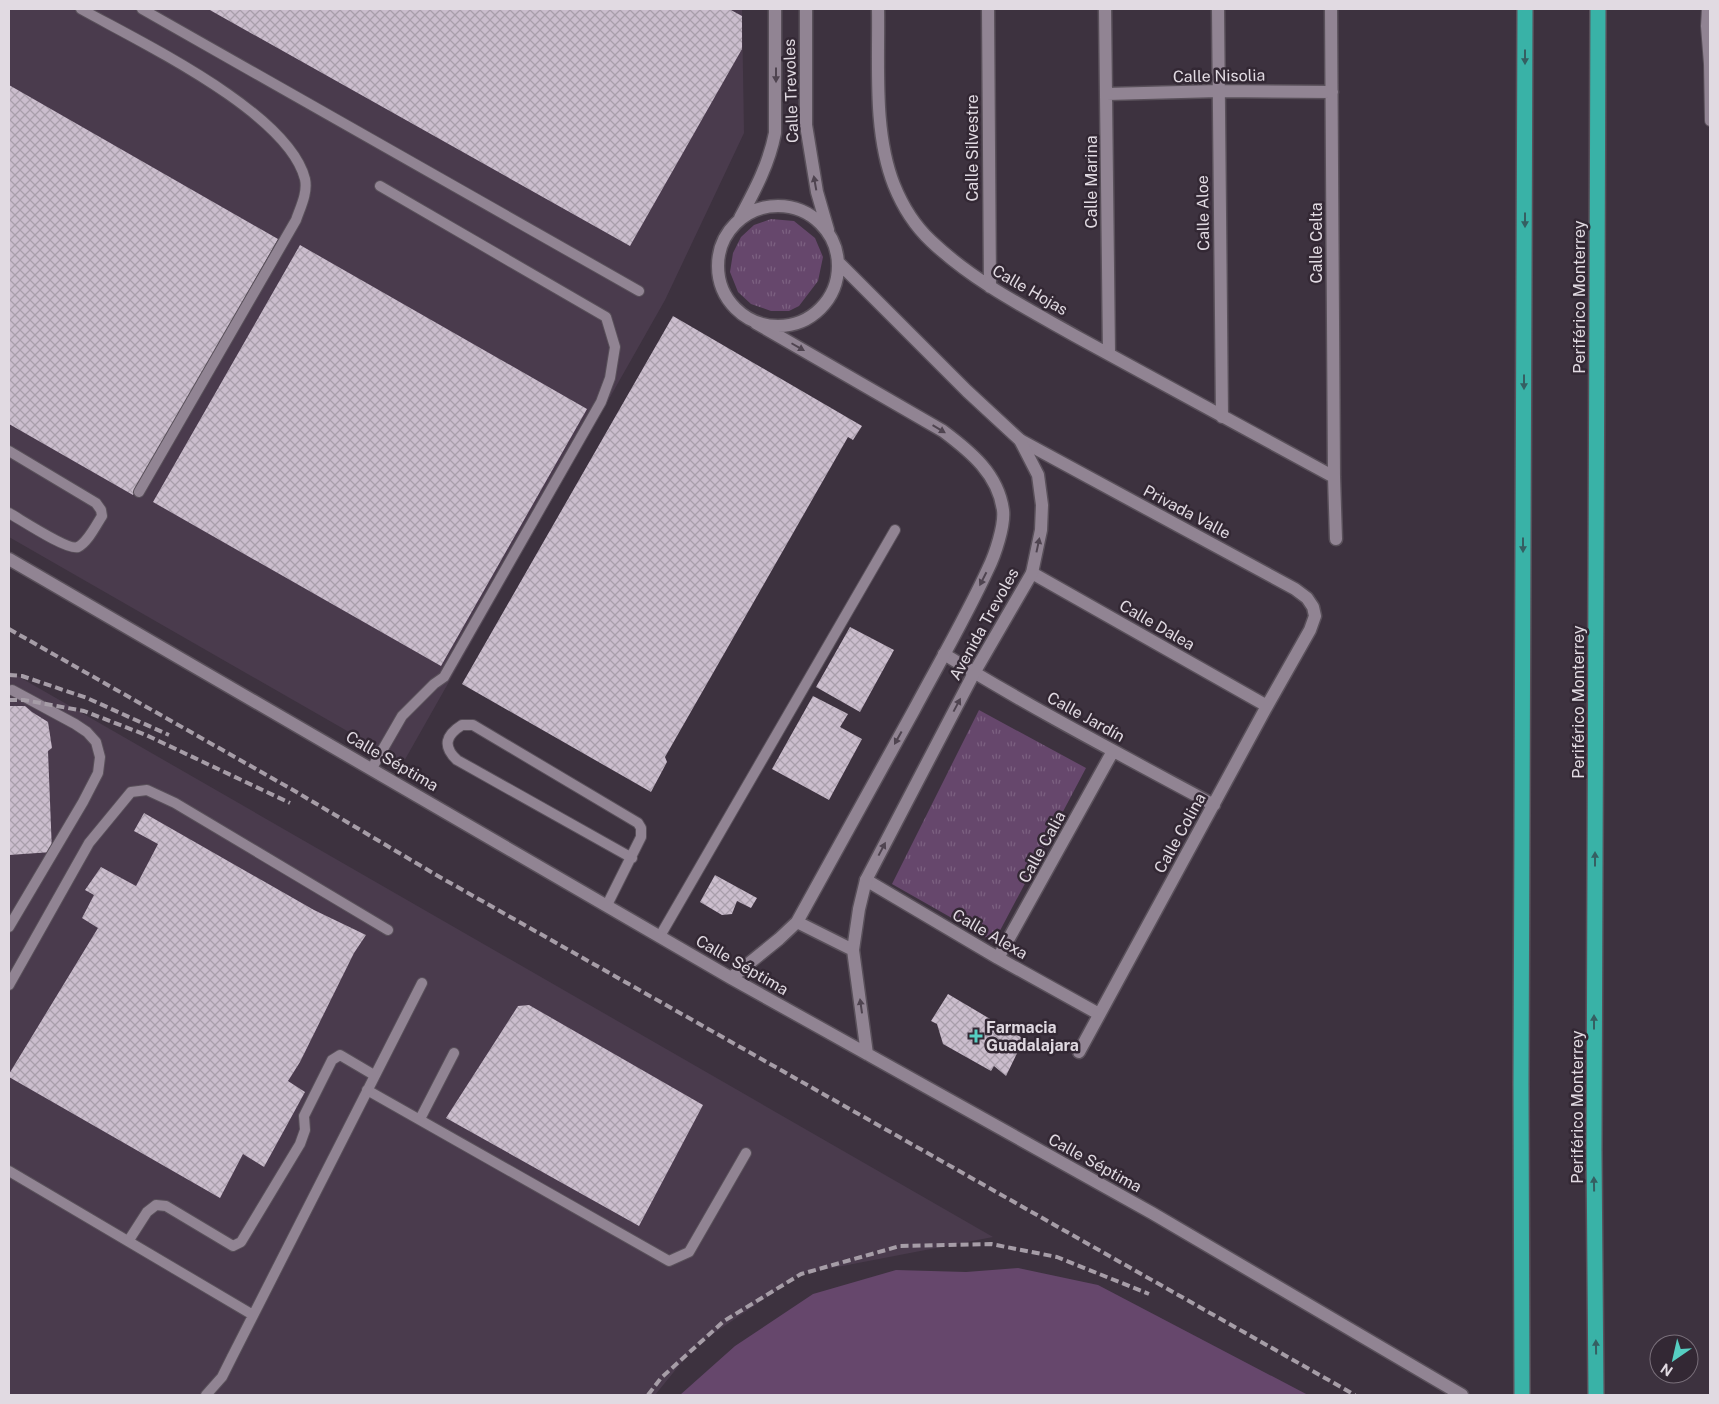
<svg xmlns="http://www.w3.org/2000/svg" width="1719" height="1404" font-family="'Public Sans',sans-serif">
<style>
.built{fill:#4a3b4d}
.grass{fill:#66476c}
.park{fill:url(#park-tufts)}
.building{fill:url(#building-cross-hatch)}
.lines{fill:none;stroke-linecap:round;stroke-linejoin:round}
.lane-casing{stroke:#59505a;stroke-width:12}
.street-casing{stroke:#59505a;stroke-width:15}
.secondary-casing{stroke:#59505a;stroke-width:15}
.highway-casing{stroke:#59505a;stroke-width:18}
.lane{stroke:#918493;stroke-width:10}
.street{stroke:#918493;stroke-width:12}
.secondary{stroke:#918493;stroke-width:12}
.highway{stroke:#39b2a7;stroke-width:15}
.rail{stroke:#a69da7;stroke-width:4;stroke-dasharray:8 4;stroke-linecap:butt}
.oneway{fill:#355f62}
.oneway2{fill:#4f4450}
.poi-dot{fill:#56cec2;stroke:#332834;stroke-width:2}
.labels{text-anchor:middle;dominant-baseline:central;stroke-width:5;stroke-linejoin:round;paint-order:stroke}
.street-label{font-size:16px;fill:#e1dae2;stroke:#332834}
.poi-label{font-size:16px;font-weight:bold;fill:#e1dae2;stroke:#332834;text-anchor:start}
</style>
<defs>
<pattern id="park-tufts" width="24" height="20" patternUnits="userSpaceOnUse" patternTransform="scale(1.25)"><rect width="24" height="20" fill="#66476c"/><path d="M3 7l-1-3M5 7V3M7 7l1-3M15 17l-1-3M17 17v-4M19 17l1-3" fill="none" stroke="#7c6181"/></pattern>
<pattern id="building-cross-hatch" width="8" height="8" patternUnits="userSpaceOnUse" patternTransform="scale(1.25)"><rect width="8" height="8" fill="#cbbdcd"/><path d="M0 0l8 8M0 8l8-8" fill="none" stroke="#a99eab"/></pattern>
</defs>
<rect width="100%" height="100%" fill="#3d323f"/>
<!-- built -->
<path class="built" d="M9,9h733l2,124 -79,167 -262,463 -394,-226z
M9,671l984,566 -192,37 -106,72 -40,49h-646z"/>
<!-- grass -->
<path class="grass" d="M1018,1268l80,17 210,110h-628l55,-49 78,-52 83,-24 70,2z"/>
<!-- park -->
<path class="park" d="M771,219l23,2 21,17 8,19 -5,24 -19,25 -10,5h-18l-20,-7 -13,-12 -8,-20 3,-19 8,-16 13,-12z
M979,710l107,58 -92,174 -102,-58z"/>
<!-- building -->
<path class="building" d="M208,9h521l13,7v33l-112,197z
M9,85l269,154 -145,256 -124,-71z
M300,245l287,164 -146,257 -288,-164z
M673,316l189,110 -9,14 -5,-3 -183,320 2,5 -16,30 -189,-108z
M850,627l44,23 -34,62 -44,-25z
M813,696l35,18 -8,13 22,12 -33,61 -57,-31z
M9,706h16l7,6 16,10 4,26 -4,3 4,101 -43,3z
M144,813l170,97 52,25 -12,18 -54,109 -12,19 17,11 -41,75 -21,-13 -23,44 -211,-121v-3l89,-146 -16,-10 12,-23 -9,-5 16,-23 35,19 22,-42 -24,-13z
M715,875l42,23 -6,10 -14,-7 -5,13 -10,1 -22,-13z
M948,994l76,45 -18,37 -12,-10 -3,5 -48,-27 -6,-20 -6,-3z
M529,1005l174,100 -64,121 -193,-108 72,-112z"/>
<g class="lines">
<!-- lane casing -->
<g class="lane-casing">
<path id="lane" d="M81,9c59,33 207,103 224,170 3,14 -5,29 -9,41l-157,272
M142,9l497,282
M1707,9l-1,17 3,38
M1710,58l-1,6 1,57
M9,451l87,52 5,7 1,6c-6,9 -14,26 -24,31 -10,4 -58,-28 -69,-34
M372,768l30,-52 32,-32 10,-7 157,-275 9,-24 5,-31 -9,-30 -226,-131
M607,905l34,-68v-9l-3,-5 -165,-98h-11c-16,10 -20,21 -5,35l175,98
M9,927l74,-125 15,-29 2,-16 -4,-15 -9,-10 -12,-8 -63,-34
M660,936l235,-406
M9,985l80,-142 42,-51 16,-2 28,13 213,127
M367,1090l302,171 20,-9 57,-99
M420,1119l34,-66
M9,1171l244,144
M129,1240l18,-28 9,-7 10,1 67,40 8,-4 59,-98 5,-14 -1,-14 28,-56 8,-5 34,20
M206,1395l16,-18 10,-20c63,-125 126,-250 190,-374"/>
</g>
<!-- street casing -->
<g class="street-casing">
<path id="street" d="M878,9c1,55 -5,123 16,176 8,20 21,41 37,56 43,41 97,68 148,97 85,47 170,93 255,139
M988,9l2,278
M1105,9l4,345
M1218,9l4,408
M1331,9l3,468 2,62
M1107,94l111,-3 114,1
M1020,440l275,149 12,9 6,9 2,9 -5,14 -43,76 -188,346
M1032,573l235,133
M944,654c87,54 179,102 270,151
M866,880l132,78 101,56
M998,958l115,-207"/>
</g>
<!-- secondary casing -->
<g class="secondary-casing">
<path id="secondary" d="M806,9v116l11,67 11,38
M718 266a60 60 0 1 1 120 0a60 60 0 1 1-120 0Z
M740,218c15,-28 29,-54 35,-85v-124
M840,264l127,127 53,49 18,35 4,30 -1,25 -9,43 -58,100 -108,207 -7,29 -6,41 14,104
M9,559l722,419 421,235 310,182
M797,922l56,28
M731,978l48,-39 18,-17c39,-71 78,-141 117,-212 25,-47 52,-93 74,-141 7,-14 17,-44 15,-59 -5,-36 -32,-58 -60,-79l-187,-108"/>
</g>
<!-- highway casing -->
<g class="highway-casing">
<path id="highway" d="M1522,1395l-1,-310 4,-1076
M1596,1395l-2,-244 4,-1142"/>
</g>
<!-- lane -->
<use href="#lane" class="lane"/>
<!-- street -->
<use href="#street" class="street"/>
<!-- secondary -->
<use href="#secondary" class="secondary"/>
<!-- highway -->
<use href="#highway" class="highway"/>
<!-- rail -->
<path class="rail" d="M9,629l284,161 145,86 917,519
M9,675l13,1 65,22 82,37
M9,700h15l60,11 62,24 144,68
M648,1395l13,-17 63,-57 77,-47 99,-28 91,-2 66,13 92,37"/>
</g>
<!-- one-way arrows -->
<defs><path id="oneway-solid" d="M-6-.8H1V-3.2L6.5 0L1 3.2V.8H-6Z" transform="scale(1.25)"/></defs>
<g class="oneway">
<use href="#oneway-solid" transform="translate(1525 57) rotate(90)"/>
<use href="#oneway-solid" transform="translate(1525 220) rotate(90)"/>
<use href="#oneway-solid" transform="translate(1524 382) rotate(90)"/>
<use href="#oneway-solid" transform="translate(1523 545) rotate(90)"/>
<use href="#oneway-solid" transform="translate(1595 859) rotate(-90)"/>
<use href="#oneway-solid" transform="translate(1594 1022) rotate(-90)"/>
<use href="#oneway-solid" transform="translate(1594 1184) rotate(-91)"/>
<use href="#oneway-solid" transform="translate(1596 1347) rotate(-91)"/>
</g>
<g class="oneway2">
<use href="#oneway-solid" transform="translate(776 75) rotate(90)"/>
<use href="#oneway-solid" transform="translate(815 183) rotate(-100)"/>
<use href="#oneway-solid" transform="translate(798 347) rotate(30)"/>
<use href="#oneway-solid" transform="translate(939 429) rotate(31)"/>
<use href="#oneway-solid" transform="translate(1038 545) rotate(-78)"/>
<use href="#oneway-solid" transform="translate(983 579) rotate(117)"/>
<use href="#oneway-solid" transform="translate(957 705) rotate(-62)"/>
<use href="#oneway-solid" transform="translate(898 738) rotate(119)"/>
<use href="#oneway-solid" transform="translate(882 849) rotate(-62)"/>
<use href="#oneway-solid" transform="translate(861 1006) rotate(-98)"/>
</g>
<!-- markers -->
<path class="poi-dot" d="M973.5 1028.5h5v5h5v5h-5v5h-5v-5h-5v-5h5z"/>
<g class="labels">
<!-- street labels -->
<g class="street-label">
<text transform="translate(1219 76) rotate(-1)">Calle Nisolia</text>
<text transform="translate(791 91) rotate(-92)">Calle Trevoles</text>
<text transform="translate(972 148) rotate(-90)">Calle Silvestre</text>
<text transform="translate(1091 182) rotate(-90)">Calle Marina</text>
<text transform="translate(1203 213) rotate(-91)">Calle Aloe</text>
<text transform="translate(1316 243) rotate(-90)">Calle Celta</text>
<text transform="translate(1030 290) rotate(30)">Calle Hojas</text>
<text transform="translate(1579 297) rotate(-90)">Periférico Monterrey</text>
<text transform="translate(1187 512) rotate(28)">Privada Valle</text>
<text transform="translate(984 624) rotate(-61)">Avenida Trevoles</text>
<text transform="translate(1157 625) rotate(30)">Calle Dalea</text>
<text transform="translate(1578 702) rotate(-90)">Periférico Monterrey</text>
<text transform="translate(1086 717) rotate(29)">Calle Jardín</text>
<text transform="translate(392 761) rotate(30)">Calle Séptima</text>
<text transform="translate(1180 833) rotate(-61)">Calle Colina</text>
<text transform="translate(1042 847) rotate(-61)">Calle Calia</text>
<text transform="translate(990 934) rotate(30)">Calle Alexa</text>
<text transform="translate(742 965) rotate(30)">Calle Séptima</text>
<text transform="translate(1577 1107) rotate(-90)">Periférico Monterrey</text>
<text transform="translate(1095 1163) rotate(29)">Calle Séptima</text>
</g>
<!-- poi labels -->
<g class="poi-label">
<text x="986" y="1027">Farmacia<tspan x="986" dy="18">Guadalajara</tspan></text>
</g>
</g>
<!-- border -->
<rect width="1719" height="1404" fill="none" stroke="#e1dae2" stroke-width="20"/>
<!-- north arrow -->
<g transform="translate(1674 1359) rotate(214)"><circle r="24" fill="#332834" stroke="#796f7a"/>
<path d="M0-4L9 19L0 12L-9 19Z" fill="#56cec2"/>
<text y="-8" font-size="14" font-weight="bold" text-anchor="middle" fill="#e1dae2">N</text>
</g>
</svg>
